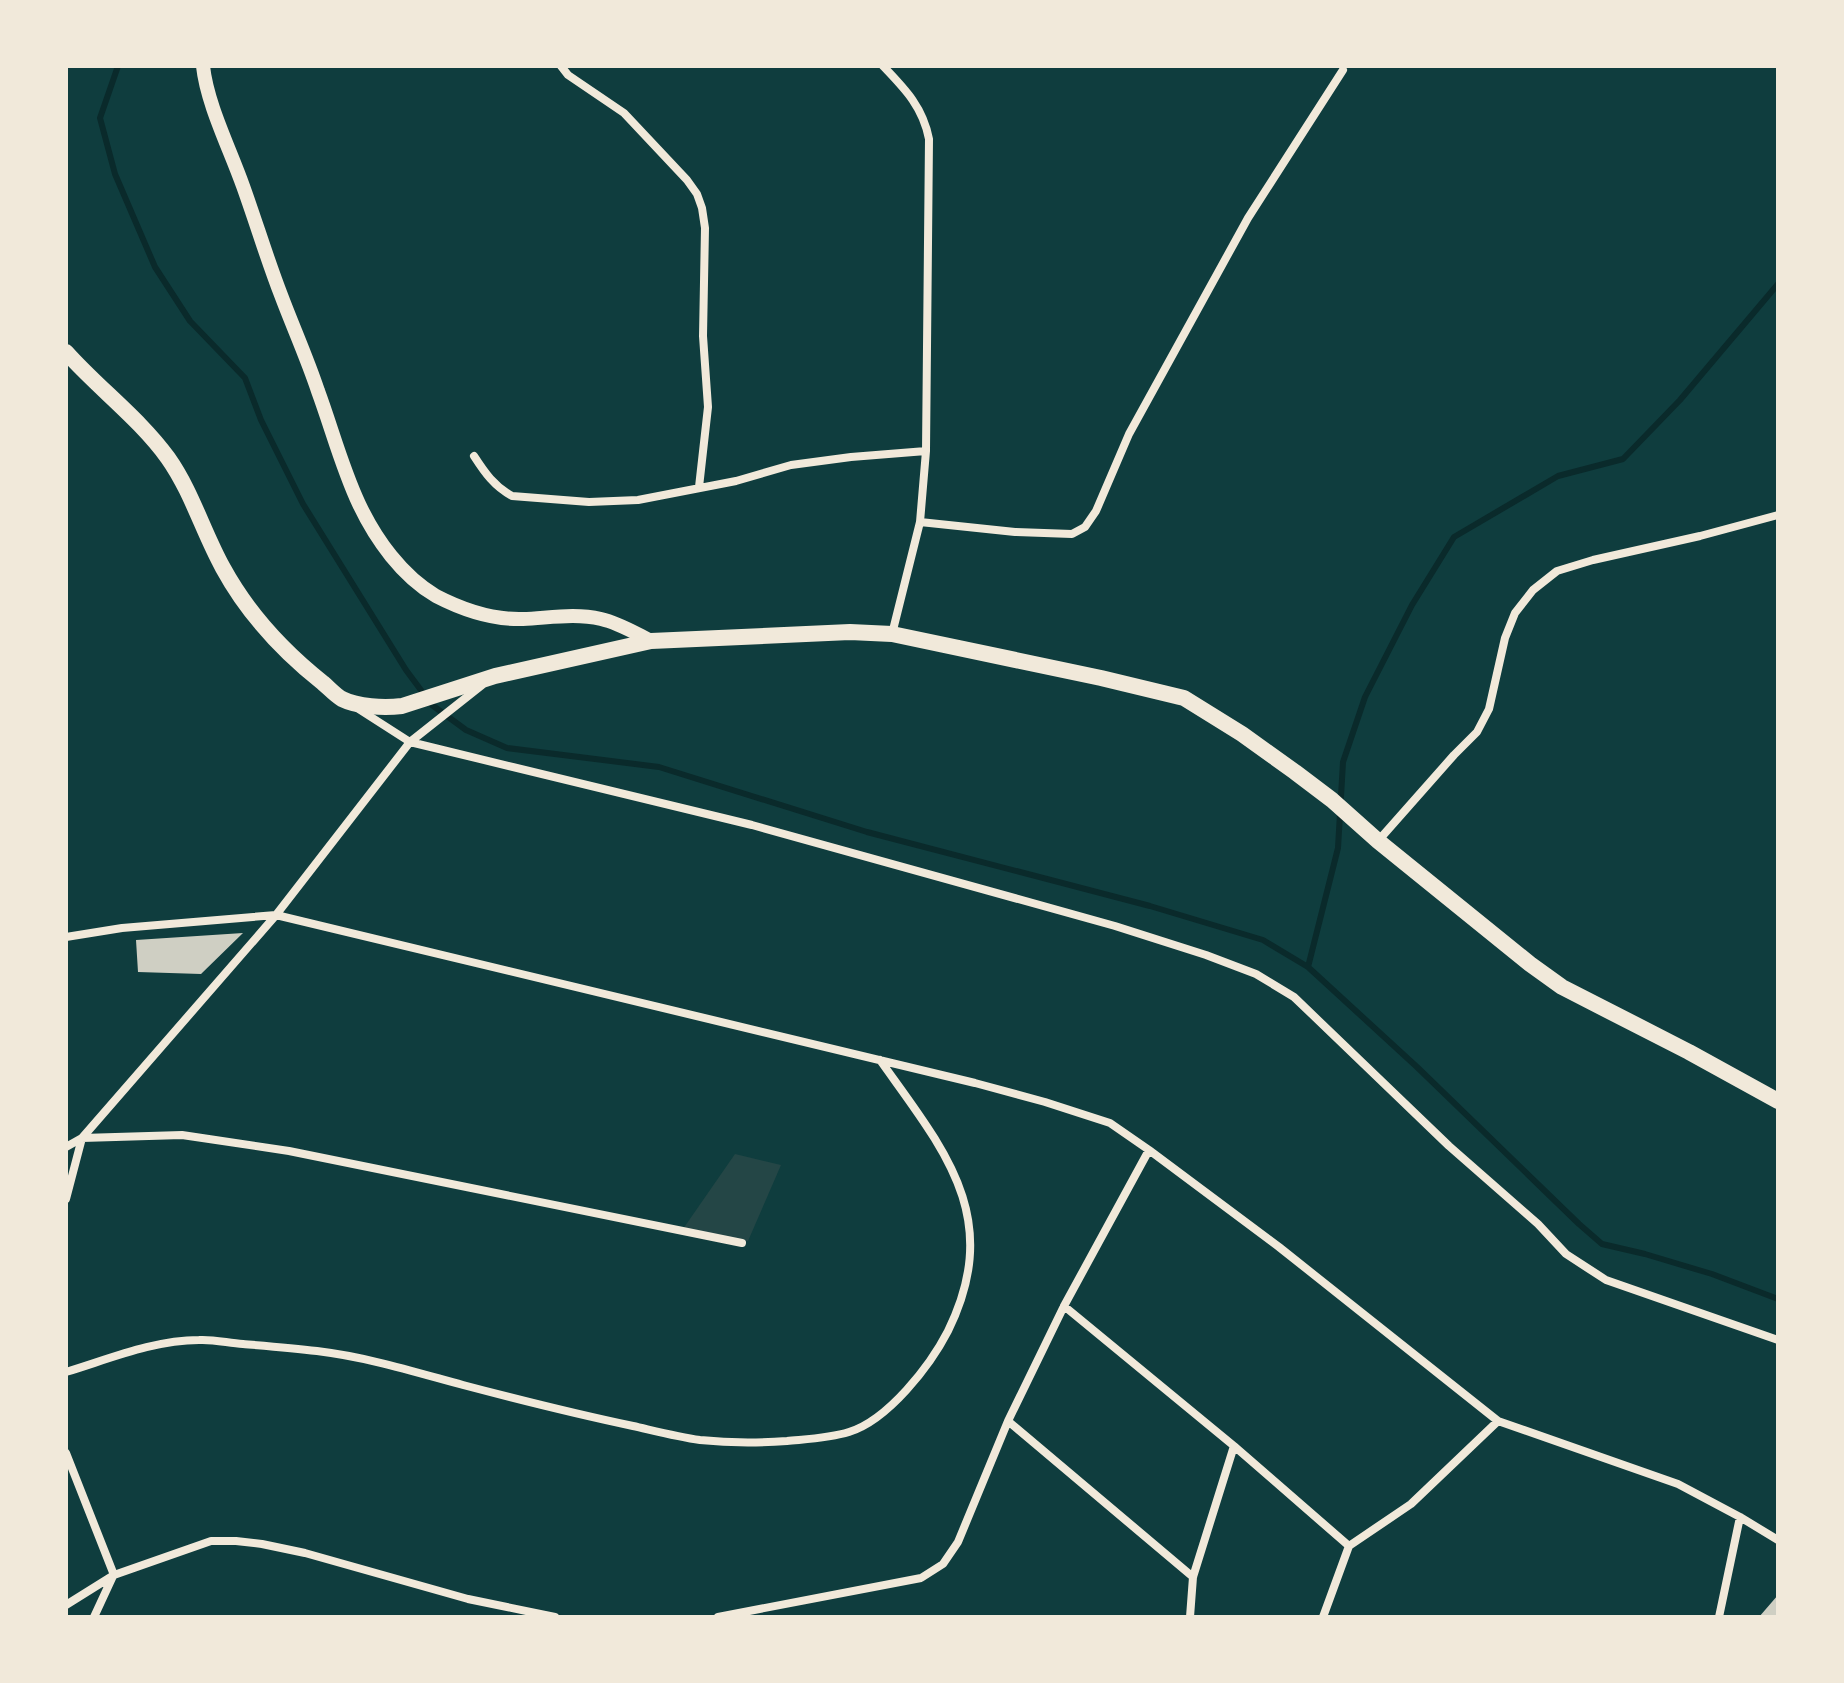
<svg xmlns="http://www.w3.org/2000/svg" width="1844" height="1683" font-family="'Archivo Narrow',sans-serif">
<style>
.green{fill:#244646}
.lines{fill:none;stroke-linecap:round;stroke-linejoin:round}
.stream{stroke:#0a2a2b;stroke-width:6}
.building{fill:#cfcfc3}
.minor{stroke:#f1e9da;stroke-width:8}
.tertiary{stroke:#f1e9da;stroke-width:14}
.secondary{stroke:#f1e9da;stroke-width:16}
</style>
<rect width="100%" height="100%" fill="#0f3d3e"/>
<!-- green -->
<path class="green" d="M735,1154l46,11 -33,76 -65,-12z"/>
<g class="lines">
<!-- stream -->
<path class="stream" d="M118,66l-18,52 15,56 40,93 35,54 55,57 16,42 42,84 103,166 26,35 34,25 41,18 152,19 208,65 283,74 113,34 45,27 109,100 162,157 23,20 43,10 67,20 66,25
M1308,967l30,-119 5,-86 22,-65 47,-92 42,-68 104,-61 65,-17 57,-59 98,-116"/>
</g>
<!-- building -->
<path class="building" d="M243,933l-42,41 -63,-2 -2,-32z
M1778,1595v22h-19z"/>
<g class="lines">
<!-- minor -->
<path class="minor" d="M561,66l7,9 56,38 63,67 10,14 5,14 3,20 -2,108 5,71 -9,80
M883,66c22,23 40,41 46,73l-3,312 -6,71 -28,112
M474,456c11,17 20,30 38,40l77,6 49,-2 98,-19 55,-16 60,-8 75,-6
M920,522l95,10 57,2 13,-7 11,-16 33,-77 119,-216 95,-148
M410,742l342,83 363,101 91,29 50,19 38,23 155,149 89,78 28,30 40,26 172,60
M410,742l72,-57
M1378,841l76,-86 23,-23 12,-23 16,-71 10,-25 18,-23 24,-19 36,-11 107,-24 78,-21
M66,937l56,-9 154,-13 699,168 70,19 65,21 39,27 130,97 219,174 180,63 62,33 38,23
M66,1147l16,-9 100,-3 107,16 453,92
M66,1199l16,-61 194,-223 134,-173 -53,-34
M1064,1306l170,140 115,100
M66,1372c43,-13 88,-32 133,-32 14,-1 29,3 44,4 24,2 49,4 74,7 50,6 98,21 146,34 57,15 113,29 170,41 22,5 45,11 67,14 29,3 58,3 87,1 20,-2 43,-3 62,-9 39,-12 81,-66 99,-101 56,-114 -4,-181 -68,-271
M1008,1421l185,156
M66,1453l48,122
M66,1605l48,-30 97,-34h25l26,3 43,9 163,46 87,18
M94,1617l19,-41
M718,1617l203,-39 22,-14 15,-22 50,-121 56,-115 85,-156
M1190,1617l3,-40 41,-131
M1323,1617l26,-71 62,-42 87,-83
M1719,1617l21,-100"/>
<!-- tertiary -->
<path class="tertiary" d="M203,66c4,38 27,83 40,120 13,36 24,73 38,109 12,32 26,63 37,96 14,38 24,77 41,113 17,36 43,72 77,92 27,14 56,24 87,23 26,-1 52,-6 78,0 18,4 34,14 50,22"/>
<!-- secondary -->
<path class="secondary" d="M66,352c32,36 74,67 102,106 24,34 35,74 55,110 24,44 61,84 100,115 6,5 12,12 19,16 16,8 42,9 60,7l93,-30 156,-35 199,-9 42,2 209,44 83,20 58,36 53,38 37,28 46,41 152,123 32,23 127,65 89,49"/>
</g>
<!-- border -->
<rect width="1844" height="1683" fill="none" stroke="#f1e9da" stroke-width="136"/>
</svg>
